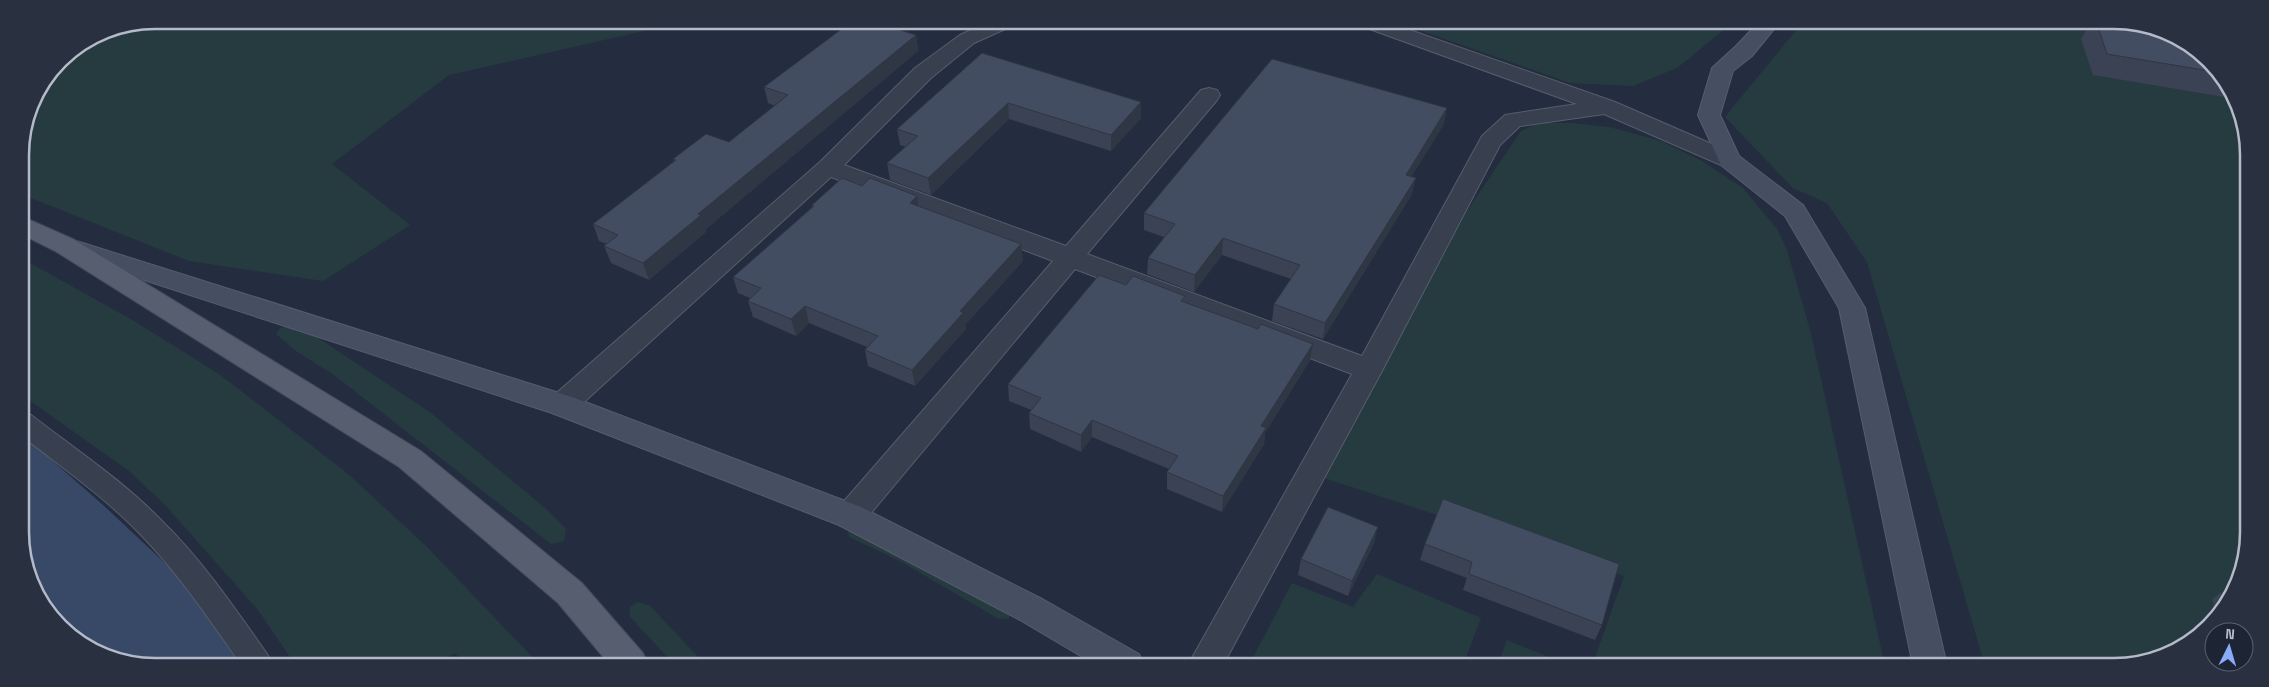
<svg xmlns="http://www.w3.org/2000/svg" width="2269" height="687" font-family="'Space Grotesk',sans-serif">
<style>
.green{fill:#263b40}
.water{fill:#384968}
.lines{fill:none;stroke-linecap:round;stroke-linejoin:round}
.lane-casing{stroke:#565d6d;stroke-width:2}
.street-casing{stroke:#565d6d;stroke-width:2}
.secondary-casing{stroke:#565d6d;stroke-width:2}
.primary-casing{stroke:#414858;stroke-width:2}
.lane{fill:#383f4f;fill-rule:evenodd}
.street{fill:#383f4f;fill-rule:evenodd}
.secondary{fill:#464e62;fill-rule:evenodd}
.primary{fill:#565e6f;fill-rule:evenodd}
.wall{fill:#3a4253}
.shaded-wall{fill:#2f3644}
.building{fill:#434d61;stroke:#2f3644}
.rim{fill:none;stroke:#b4baca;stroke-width:2.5}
</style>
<rect width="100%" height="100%" fill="#242d3f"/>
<!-- green -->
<path class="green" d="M155,20l533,1 -239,54 -117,89 78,61 -87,56 -134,-20 -168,-67 -1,-48 14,-51 26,-36 43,-29z
M1399,23l332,1 -54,44 -44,18 -63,-3z
M1801,24l348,1 61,35 36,69 -2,438 -41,67 -37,23 -43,10 -138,-1 -118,-404 -40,-59 -34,-15 -68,-71z
M1538,123h35l36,4 52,14 41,20 41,27 34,41 10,21 23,80 75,336h-293l32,-90 -300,-98 143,-267 54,-80z
M21,258l113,63 85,53 128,99 78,72 113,118h-74l-9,-10 -17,10h-144l-36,-53 -92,-104 -37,-35 -107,-76z
M288,326l15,2 128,85 113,94 22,22 -2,12 -13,3 -217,-169 -38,-24 -20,-17 4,-6z
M848,529l164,83 -4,7 -11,-1 -97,-57 -51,-24z
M1377,574l104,44 -18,47h-214l43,-82 61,24z
M638,602l12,4 55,58h-31l-44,-47v-10z
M1507,640l64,26 -73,-1z"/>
<!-- water -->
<path class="water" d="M22,434l81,71 78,73 58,85 -119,-1 -61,-35 -36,-69z"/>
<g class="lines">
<!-- lane casing -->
<g class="lane-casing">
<path id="lane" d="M22,412l9,3c44,34 91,65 130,105 41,40 73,87 106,134l5,9h-32c-31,-44 -61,-89 -98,-127 -36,-38 -79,-68 -120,-100z"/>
</g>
<!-- street casing -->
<g class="street-casing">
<path id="street" d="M988,22h27l-3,4 -38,17 -43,35 -87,87 222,81 135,-156 8,-2 8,2 3,5 -3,5 -130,154 275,102 120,-220 23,-21 72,-11 -213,-77 -3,-4h29l225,79 122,53 4,5 -4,5 -8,2 -8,-2 -117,-51 -84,12 -20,19 -117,224 -160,296h-35l164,-291 -277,-105 -214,256 -11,4 -11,-4 -5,-9 5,-9 214,-246 -222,-84 -259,236 -10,3 -10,-3 -4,-8 4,-8 268,-235 95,-94 45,-33z"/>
</g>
<!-- secondary casing -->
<g class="secondary-casing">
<path id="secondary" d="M1757,24h21l-26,32 -19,15 -13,44 19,41 64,49 62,103 82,358h-34l-74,-358 -54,-92 -64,-51 -23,-50 14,-47 24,-22z
M70,239l502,158 289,110 183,93 95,54 5,11h-48l-76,-45 -181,-95 -287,-112 -491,-160 -4,-6 4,-6z"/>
</g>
<!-- primary casing -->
<g class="primary-casing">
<path id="primary" d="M21,216l52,23 348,212 161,132 61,70 5,11h-39l-51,-61 -159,-136 -344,-216 -34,-17z"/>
</g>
<!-- lane -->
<use href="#lane" class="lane"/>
<!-- street -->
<use href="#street" class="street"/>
<!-- secondary -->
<use href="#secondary" class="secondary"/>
<!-- primary -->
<use href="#primary" class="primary"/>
</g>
<!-- wall -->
<path class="wall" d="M2090,24l59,1 61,35 20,38 -137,-23 -12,-36z
M916,35l2,16 -212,178v3l-57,48 -38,-17 -7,-17 3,-2 -8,-3 -6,-17 81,-63 -1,-2 56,-17 46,-36 -7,-3 -4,-16z
M982,53l159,65 -30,33 -102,-32 -78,76 -41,-15 -3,-17 19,-16 -6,-2 -3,-16z
M1444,124l-33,53 1,17 -89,145 -51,-18 2,-17 17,-25 -69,-24 -28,37 -47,-18 1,-16 16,-21 -20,-7v-17z
M862,186l55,10 1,10 103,38 2,17 -58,64 1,4 -51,57 -47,-20 -3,-16 2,-3 -58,-24 -13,13 -43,-19 -5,-16 2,-3 -12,-5 -5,-16 79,-70v-2z
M1126,285l59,17 125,58 -45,73 -1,11 -42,68 -55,-23v-17l2,-3 -77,-32 -11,15 -51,-23 -1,-16 2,-3 -22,-9 -1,-17z
M1443,499l159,126 -7,15 -132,-50 4,-12 -47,-18 5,-16z
M1374,543l-26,53 -50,-21 3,-16z
M2221,592l7,1 -11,19 -5,-12z"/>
<!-- shaded-wall -->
<path class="shaded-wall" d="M916,35l2,16 -212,178v3l-57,48 -6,-17 55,-49z
M1141,102v16l-30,33v-16z
M1008,103l1,16 -78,76 -3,-17z
M1447,108l-3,16 -42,67 4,-16z
M1416,178l-4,16 -89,145 2,-16z
M917,196l2,17 -9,-10z
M1223,238l-1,17 -28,37 1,-17z
M1021,244l2,17 -58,64 1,4 -51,57 -3,-16 48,-59z
M805,306l4,17 -13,13 -5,-17z
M1313,344l-3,16 -45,73 -1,11 -42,68 1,-16 38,-70z
M1092,420v17l-11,15v-17z
M1378,527l-4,16 -26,53 4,-15z"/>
<!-- building -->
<path class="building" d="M851,22h23l42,13 -218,179 3,1 -58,48 -39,-17 14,-11 -25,-11 83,-64 -3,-1 33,-25 23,8 59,-47 -24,-8z
M2097,24l52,1 61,35 6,12 -109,-18z
M982,53l159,49 -30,33 -103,-32 -80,75 -41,-15 31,-27 -21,-7z
M1272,59l175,49 -41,67 10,3 -91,145 -51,-19 26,-39 -77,-27 -28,37 -47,-17 27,-34 -31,-11z
M842,178l20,8 8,-8 47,18 -7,7 111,41 -61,67 3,2 -51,57 -47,-20 13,-14 -73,-30 -14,13 -43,-18 13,-13 -28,-11 81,-71 -2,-1z
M1099,275l27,10 7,-9 52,20 -4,5 77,28 3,-5 52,20 -52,82 5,2 -43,68 -56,-24 11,-16 -86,-36 -11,15 -52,-22 12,-15 -33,-14z
M1443,499l176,65 -17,61 -133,-51 3,-12 -47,-18z
M1328,507l50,20 -26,54 -51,-22z
M2221,592l7,1 -4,6z"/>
<!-- crop -->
<path d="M0 0H2269V687H0ZM155 29H2114A126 126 0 0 1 2240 155V532A126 126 0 0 1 2114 658H155A126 126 0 0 1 29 532V155A126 126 0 0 1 155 29Z" fill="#293040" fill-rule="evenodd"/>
<path class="rim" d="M155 29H2114A126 126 0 0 1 2240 155V532A126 126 0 0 1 2114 658H155A126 126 0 0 1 29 532V155A126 126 0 0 1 155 29Z"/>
<!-- north arrow -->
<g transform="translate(2229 647) rotate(5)"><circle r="24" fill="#1d2434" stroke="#596070"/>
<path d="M0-4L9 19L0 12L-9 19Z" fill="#89abfa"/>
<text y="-8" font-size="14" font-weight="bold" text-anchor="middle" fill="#b4baca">N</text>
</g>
</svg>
